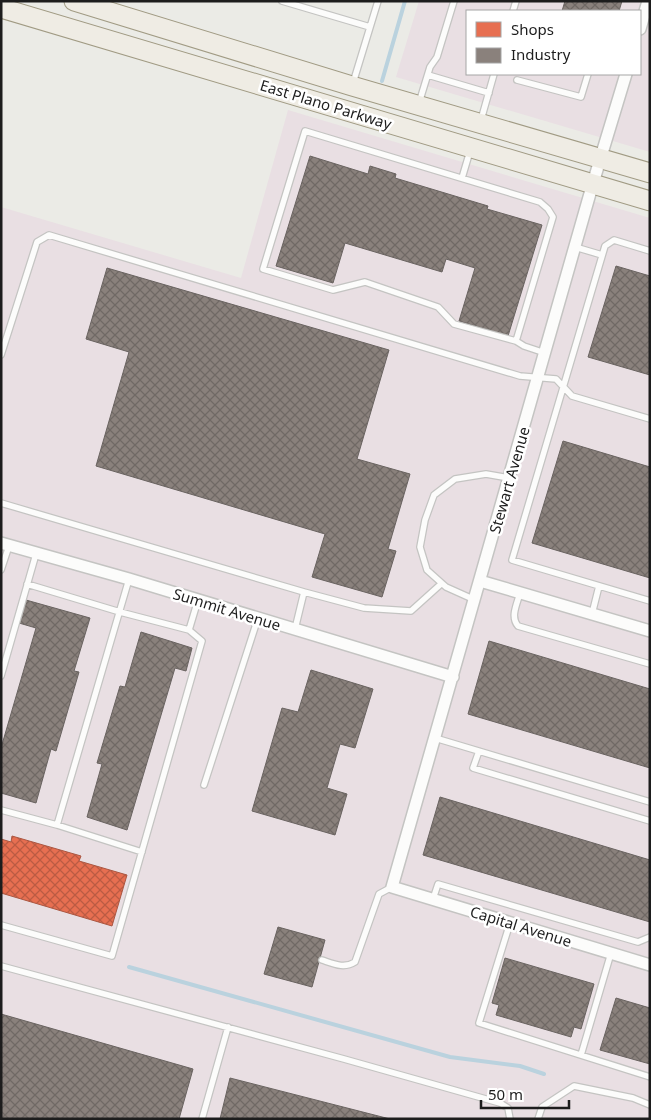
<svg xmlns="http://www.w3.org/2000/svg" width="651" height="1120" font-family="'Noto Sans',sans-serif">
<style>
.industrial{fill:#e9dfe3;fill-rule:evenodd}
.shops{fill:url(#shops-cross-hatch);stroke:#aa5641}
.industry{fill:url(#industry-cross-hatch);stroke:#696360}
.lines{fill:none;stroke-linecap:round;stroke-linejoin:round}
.stream{stroke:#bad2de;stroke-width:4}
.service-casing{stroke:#c4c4c2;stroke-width:8}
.minor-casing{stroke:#c4c4c2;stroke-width:14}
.primary-casing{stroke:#a19b84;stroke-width:21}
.service{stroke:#fcfcfb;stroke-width:5.5}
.minor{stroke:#fcfcfb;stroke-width:11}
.primary{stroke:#efece4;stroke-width:19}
.labels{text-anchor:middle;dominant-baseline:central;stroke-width:5;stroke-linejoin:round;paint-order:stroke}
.street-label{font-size:15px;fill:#1d1d1d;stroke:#fff}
</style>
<defs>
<pattern id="shops-cross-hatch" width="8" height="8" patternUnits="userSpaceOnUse" patternTransform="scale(1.25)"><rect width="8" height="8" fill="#e76f51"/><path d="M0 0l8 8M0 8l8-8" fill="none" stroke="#bb5b43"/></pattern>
<pattern id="industry-cross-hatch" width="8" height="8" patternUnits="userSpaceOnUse" patternTransform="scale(1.25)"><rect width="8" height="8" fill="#8a817c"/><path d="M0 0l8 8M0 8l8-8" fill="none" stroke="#706965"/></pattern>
</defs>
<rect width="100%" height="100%" fill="#ebebe6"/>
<!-- industrial -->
<path class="industrial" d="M419,1h231v151l-254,-75zM467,11h173v63h-173z
M288,110l362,108v901h-649v-912l240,71z"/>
<!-- shops -->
<path class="shops" d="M12,836l69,20 -2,5 48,14 -15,51 -111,-33v-54l10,3z"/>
<!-- industry -->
<path class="industry" d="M565,1h57l-3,10h-57z
M310,156l58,18 2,-8 26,8 -1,4 93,28 -1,3 55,16 -34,111 -49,-15 16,-53 -29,-9 -4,13 -97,-29 -12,40 -57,-17z
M616,266l34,10v99l-62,-18z
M107,268l282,82 -32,109 53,15 -22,75 8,2 -14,46 -70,-20 13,-43 -229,-68 33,-114 -43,-13z
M563,441l87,26v111l-118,-35z
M26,600l64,18 -16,53 5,1 -23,79 -5,-2 -15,54 -35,-10v-45l35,-120 -17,-5z
M141,632l51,16 -6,23 -11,-3 -48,162 -40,-13 15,-53 -5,-1 23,-77 5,1z
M489,641l161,48v79l-182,-54z
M311,670l62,19 -18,59 -15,-4 -13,44 20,6 -12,41 -83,-24 30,-103 16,4z
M440,797l210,63v62l-227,-67z
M278,927l47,13 -13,47 -48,-13z
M505,958l89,26 -13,45 -7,-2 -3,10 -75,-22 3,-10 -7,-2z
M616,998l34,10v56l-50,-14z
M1,1014l192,55 -14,50h-178z
M230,1078l160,41h-170z"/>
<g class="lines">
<!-- stream -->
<path class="stream" d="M382,81l23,-80
M129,967l321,90 70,9 24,8"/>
<!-- service casing -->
<g class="service-casing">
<path id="service" d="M282,1l88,26
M513,11l3,-10
M428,75l61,18
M517,80l64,17 7,-23
M353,83l25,-82
M419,103l11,-36 7,-10 17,-56
M481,120l13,-46
M305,131l235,71 8,7 5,8 -37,124 -62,-17 -16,-17 -73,-25 -32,8 -70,-21z
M462,178l8,-27
M575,247l27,8
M650,251l-36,-11 -9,6 -93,314 138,41
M516,341l8,5 21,7
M1,355l36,-113 12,-7 471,141 36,3 16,17 78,23
M1,503l303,89 -9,37
M1,570l8,-24
M27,584l93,28 69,18
M304,592l60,16 47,3 30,-27
M520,593c-3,11 -10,24 -2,33l132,38
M475,600l-29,-13 -19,-17 -7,-23 5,-27 9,-25 21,-16 31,-5 23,4
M592,614l7,-28
M1,676l35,-122
M435,738l215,64
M479,751l-6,17 177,53
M204,785l54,-167
M1,810l56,15 85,27
M57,825l72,-246
M433,899l5,-15 200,58 12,-5
M510,923l-31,100 171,54
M1,925l111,31 90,-315 -13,-11 9,-30
M322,960c12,4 22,9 33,2l24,-68 13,-7
M1,966l343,93 156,44 8,5 2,11
M581,1055l30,-102
M202,1119l26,-92
M538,1119l4,-12 32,-21 59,12 17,7"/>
</g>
<!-- minor casing -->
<g class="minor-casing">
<path id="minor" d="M640,29l8,-28
M626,74l-33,109 -201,704 258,78
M1,543l128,36 324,98
M480,581l170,50"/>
</g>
<!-- primary casing -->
<g class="primary-casing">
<path id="primary" d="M74,1l278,85 298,87
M1,8l649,193"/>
</g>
<!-- service -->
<use href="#service" class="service"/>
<!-- minor -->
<use href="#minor" class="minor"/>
<!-- primary -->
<use href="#primary" class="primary"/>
</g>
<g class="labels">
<!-- street labels -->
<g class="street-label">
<text transform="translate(326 104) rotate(17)">East Plano Parkway</text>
<text transform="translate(509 480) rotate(-74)">Stewart Avenue</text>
<text transform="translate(227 609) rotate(17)">Summit Avenue</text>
<text transform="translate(521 926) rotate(17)">Capital Avenue</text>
</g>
</g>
<!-- border -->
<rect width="651" height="1120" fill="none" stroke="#1d1d1d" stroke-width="5"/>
<!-- legend -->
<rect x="466" y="10" width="175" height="65" fill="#ffffff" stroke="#a5a5a5"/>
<rect x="476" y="22" width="25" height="15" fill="#e76f51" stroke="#a5a5a5"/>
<text x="511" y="35" font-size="15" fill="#1d1d1d">Shops</text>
<rect x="476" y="48" width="25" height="15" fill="#8a817c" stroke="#a5a5a5"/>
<text x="511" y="60" font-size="15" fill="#1d1d1d">Industry</text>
<!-- scale -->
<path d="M481 1100v8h88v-8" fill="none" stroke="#1d1d1d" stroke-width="2.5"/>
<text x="488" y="1100" font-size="15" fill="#1d1d1d" stroke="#ffffff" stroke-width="4" paint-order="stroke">50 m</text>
</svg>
